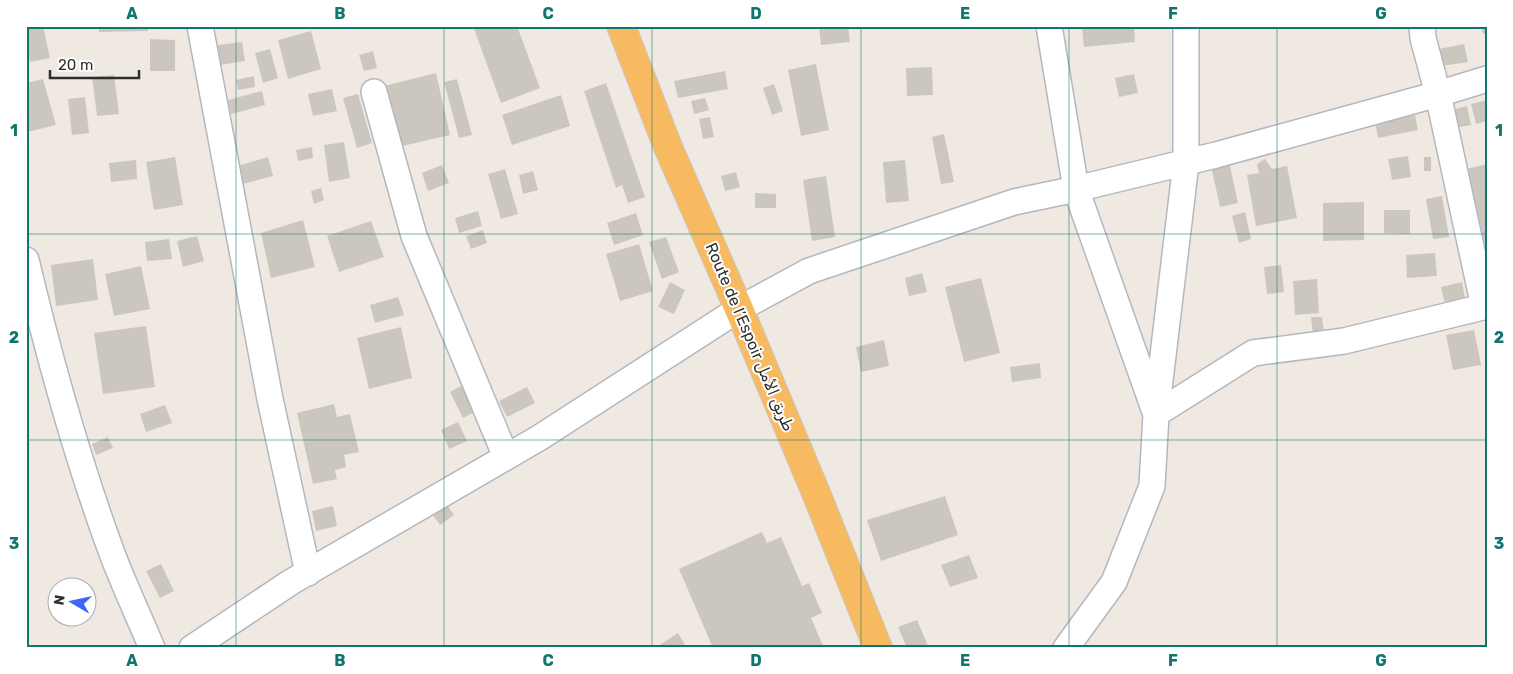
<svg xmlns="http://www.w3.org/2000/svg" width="1513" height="674" font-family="Rubik,Cairo,sans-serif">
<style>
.building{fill:#cbc7bf}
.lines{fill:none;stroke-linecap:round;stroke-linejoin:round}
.minor-casing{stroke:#b4b7c1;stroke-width:28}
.trunk-casing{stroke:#c9c9c9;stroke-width:30}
.minor{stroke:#fff;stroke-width:25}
.trunk{stroke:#f8ba60;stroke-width:28}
.grid{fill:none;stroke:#0f766e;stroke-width:1;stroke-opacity:0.55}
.labels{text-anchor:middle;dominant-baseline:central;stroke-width:4;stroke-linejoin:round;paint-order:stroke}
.street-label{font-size:16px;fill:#2e2e2e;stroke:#fff}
.neatline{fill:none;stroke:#0f766e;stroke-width:2}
.grid-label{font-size:16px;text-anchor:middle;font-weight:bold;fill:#0f766e}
</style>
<rect width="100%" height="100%" fill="#efe9e1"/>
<!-- building -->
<path class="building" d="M26,26h17l7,32 -20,4 -4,-19z
M99,26h49v5l-49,1z
M473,26h44l23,62 -39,15z
M819,26h29l2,16 -29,3z
M1085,26h49l1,16 -51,5 -2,-20z
M1481,26h6v7l-4,1z
M311,31l10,38 -33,10 -10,-39z
M150,39l25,1v31h-25z
M242,42l3,19 -25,4 -2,-20z
M1464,44l4,18 -26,4 -3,-17z
M270,49l8,29 -15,5 -8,-30z
M373,51l4,17 -13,3 -5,-16z
M816,64l13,66 -28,6 -13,-66z
M932,67l1,28 -26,1 -1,-28z
M725,71l3,18 -50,9 -4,-17z
M436,73l14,62 -52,12 -14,-61z
M1134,74l4,19 -19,4 -4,-19z
M114,75l5,39 -22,2 -5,-39z
M254,76l1,11 -17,3 -2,-10z
M43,79l13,46 -29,7 -1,-49z
M457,79l15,56 -13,3 -15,-56z
M606,83l39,114 -17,6 -6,-18 -6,3 -32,-97z
M774,84l9,27 -11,4 -9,-27z
M332,89l5,22 -24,5 -5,-22z
M262,91l3,14 -34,9 -3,-14z
M358,94l14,49 -15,5 -14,-50z
M561,95l9,31 -58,19 -10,-30z
M85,97l4,36 -17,2 -4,-36z
M705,98l4,12 -15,4 -3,-13z
M1487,100v21l-11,3 -5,-20z
M1467,106l4,19 -17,3 -3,-18z
M1415,115l3,15 -40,8 -3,-16z
M710,117l4,20 -11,2 -4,-20z
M944,134l10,48 -13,2 -9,-47z
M344,142l6,36 -21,4 -5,-37z
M312,147l1,11 -15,3 -2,-11z
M1408,156l3,21 -19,3 -4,-21z
M175,157l8,48 -29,5 -8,-48z
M268,157l5,19 -30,8 -5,-18z
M1424,157h7v14h-7z
M1265,159l7,10 15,-3 10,52 -41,8 -9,-51 12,-2 -2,-9z
M136,160l1,19 -26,3 -2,-19z
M905,160l4,41 -23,2 -3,-41z
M1229,162l9,41 -18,4 -9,-41z
M1487,164v78l-3,1 -18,-74z
M442,165l7,18 -21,8 -6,-18z
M505,169l13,45 -17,5 -13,-45z
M533,171l5,19 -15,4 -4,-19z
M736,172l4,15 -15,4 -4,-15z
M826,176l9,61 -23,4 -9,-61z
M321,188l3,12 -10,4 -3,-13z
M755,193l21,1v14h-21z
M1442,196l7,41 -16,2 -7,-40z
M1364,202v38l-41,1v-38z
M1384,210h26v24l-26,-1z
M478,211l4,15 -23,7 -4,-15z
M1245,212l6,27 -12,4 -7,-27z
M636,213l7,22 -29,10 -7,-22z
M303,220l12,47 -44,11 -10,-45z
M371,221l13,36 -45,15 -12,-36z
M483,230l4,13 -16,6 -5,-13z
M197,236l7,25 -21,6 -6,-26z
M666,237l13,35 -17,7 -13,-37z
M169,239l3,20 -25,2 -2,-19z
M639,244l14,47 -33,10 -14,-47z
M1435,253l2,23 -30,2 -1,-23z
M93,259l5,41 -42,6 -5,-41z
M1281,265l3,27 -17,2 -3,-27z
M141,266l9,43 -36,7 -9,-42z
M922,273l5,19 -18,4 -4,-18z
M981,278l19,75 -36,9 -19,-75z
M1317,279l2,34 -24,2 -2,-34z
M670,282l15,8 -11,24 -16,-7z
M1462,282l3,17 -20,5 -4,-17z
M398,297l6,18 -29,8 -5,-18z
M1311,317h11l2,16 -11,1z
M146,326l9,61 -52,7 -9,-61z
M401,327l11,51 -43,11 -12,-51z
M1474,330l7,35 -28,5 -7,-35z
M884,340l5,26 -28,6 -5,-25z
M1040,363l1,15 -29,4 -2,-15z
M461,386l14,26 -12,6 -13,-26z
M527,387l8,16 -28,14 -8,-16z
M334,404l3,13 13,-3 9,38 -15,3 2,12 -11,3 2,9 -24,5 -16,-71z
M165,405l7,18 -26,9 -6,-18z
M458,422l9,19 -18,8 -8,-19z
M108,437l5,11 -17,7 -4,-11z
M945,496l13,39 -77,26 -14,-41z
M444,501l10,14 -14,10 -10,-14z
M333,506l4,20 -21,5 -4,-20z
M762,532l5,11 14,-6 21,49 7,-3 13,30 -11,5 13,30h-111l-34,-79z
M969,555l9,23 -28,9 -9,-22z
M161,564l13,27 -14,7 -14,-27z
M917,620l12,28h-22l-9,-21z
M678,633l9,15h-32z"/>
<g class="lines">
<!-- minor casing -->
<g class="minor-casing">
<path id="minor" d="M200,26l70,373 38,174
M1049,26l27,163 78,220
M1422,26l1,12 15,56 46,213
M374,92l40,144 92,221
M26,260c24,101 51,199 87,296 12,31 26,61 39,92
M1156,414l97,-61 91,-12 143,-35
M192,648l99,-66 248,-144 200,-129 70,-38 205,-69 62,-13 140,-34 222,-61 49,-15
M1066,648l48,-66 38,-96 4,-72 30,-251v-137"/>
</g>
<!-- trunk casing -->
<g class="trunk-casing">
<path id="trunk" d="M621,26l47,121 71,162 77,184 62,155"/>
</g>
<!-- minor -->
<use href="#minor" class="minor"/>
<!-- trunk -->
<use href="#trunk" class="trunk"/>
</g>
<!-- grid -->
<path class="grid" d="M236,26v622M444,26v622M652,26v622M861,26v622M1069,26v622M1277,26v622M26,234h1461M26,440h1461"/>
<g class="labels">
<!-- street labels -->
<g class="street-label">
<text transform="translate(750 337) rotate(67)">Route de l’Espoir طريق الأمل</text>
</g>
</g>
<!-- border -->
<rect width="1513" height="674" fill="none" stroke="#ffffff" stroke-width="55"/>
<!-- north arrow -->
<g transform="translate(72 602) rotate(279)"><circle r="24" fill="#ffffff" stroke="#ababab"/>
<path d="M0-4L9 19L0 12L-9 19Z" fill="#4264fb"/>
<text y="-8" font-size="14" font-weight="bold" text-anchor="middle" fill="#2e2e2e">N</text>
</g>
<!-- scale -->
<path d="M50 70v8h89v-8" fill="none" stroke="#2e2e2e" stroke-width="2.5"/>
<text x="58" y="70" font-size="15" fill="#2e2e2e" stroke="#ffffff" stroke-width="4" paint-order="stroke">20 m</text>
<rect x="28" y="28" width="1458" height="618" class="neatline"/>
<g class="grid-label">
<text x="132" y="19">A</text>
<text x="340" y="19">B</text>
<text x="548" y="19">C</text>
<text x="756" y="19">D</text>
<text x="965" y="19">E</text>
<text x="1173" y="19">F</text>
<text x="1381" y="19">G</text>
<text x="14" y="136">1</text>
<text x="1499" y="136">1</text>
<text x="14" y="343">2</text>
<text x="1499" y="343">2</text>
<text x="14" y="549">3</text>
<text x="1499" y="549">3</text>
<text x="132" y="666">A</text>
<text x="340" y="666">B</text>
<text x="548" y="666">C</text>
<text x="756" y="666">D</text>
<text x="965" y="666">E</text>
<text x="1173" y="666">F</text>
<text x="1381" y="666">G</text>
</g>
</svg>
